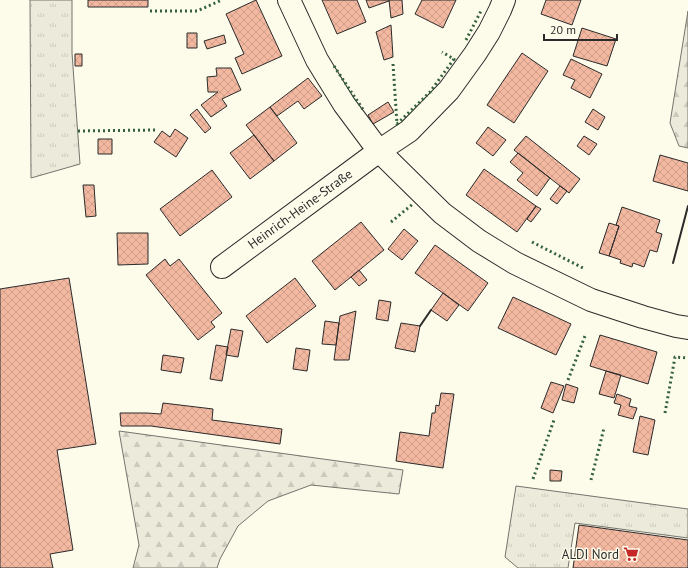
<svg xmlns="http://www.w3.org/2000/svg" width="688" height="568" font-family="'PT Sans',sans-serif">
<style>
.grass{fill:url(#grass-tufts);stroke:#74746e}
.forest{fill:url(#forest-firs);stroke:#74746e}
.building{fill:url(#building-cross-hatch);stroke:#2b2b2b}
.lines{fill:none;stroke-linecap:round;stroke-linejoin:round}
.minor-casing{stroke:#2b2b2b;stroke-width:24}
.minor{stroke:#fdfbea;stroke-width:22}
.hedge{stroke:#34623c;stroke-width:3;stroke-dasharray:2 3;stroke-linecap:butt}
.wall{stroke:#2b2b2b;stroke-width:2}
.labels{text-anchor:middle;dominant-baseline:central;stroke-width:3;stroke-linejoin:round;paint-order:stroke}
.street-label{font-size:13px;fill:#2b2b2b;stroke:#fdfbea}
.poi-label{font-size:13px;fill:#2b2b2b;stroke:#fdfbea;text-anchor:end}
</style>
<defs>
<pattern id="grass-tufts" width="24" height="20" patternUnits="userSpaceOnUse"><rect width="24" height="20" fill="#ecebdb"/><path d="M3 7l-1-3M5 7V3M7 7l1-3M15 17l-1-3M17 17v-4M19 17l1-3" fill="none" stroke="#cbcabc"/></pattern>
<pattern id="forest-firs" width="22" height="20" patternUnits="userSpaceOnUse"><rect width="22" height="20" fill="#ecebdb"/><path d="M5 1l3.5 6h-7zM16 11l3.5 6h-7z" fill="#cbcabc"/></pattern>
<pattern id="building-cross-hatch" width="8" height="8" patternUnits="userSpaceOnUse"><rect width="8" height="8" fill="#f2b8a0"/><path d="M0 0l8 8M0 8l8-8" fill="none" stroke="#d09e8a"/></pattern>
</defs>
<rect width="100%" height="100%" fill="#fdfbea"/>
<!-- grass -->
<path class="grass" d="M30,0h42v53l8,111 -49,14z
M516,486l172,23v29l-113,-15 -7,45h-50l-13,-11z"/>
<!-- forest -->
<path class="forest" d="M688,11v137l-9,-2 -9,-23z
M119,431l284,39 -4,24 -88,-9 -43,16 -30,25 -18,33 -3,9h-84l6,-23z"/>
<!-- building -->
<path class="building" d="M88,0h60v7h-60z
M256,0l26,56 -40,18 -7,-16 9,-4 -18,-40z
M322,0h35l9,22 -29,12z
M366,0h23v1l-20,7z
M389,0h13l1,14 -12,4z
M422,0h34l-13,28 -28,-14z
M546,0h35l-9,25 -31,-11z
M391,25l2,32 -9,3 -8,-28z
M582,28l34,11 -9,27 -34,-10z
M187,33h10v15h-10z
M224,35l2,8 -19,6 -3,-8z
M522,53l26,18 -34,52 -27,-18z
M75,54h7v12h-7z
M571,59l31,15 -12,24 -19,-10 4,-8 -12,-5z
M216,68h15l10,22 -19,9 5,7 -16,11 -10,-12 17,-13h-10l-1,-15 10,-1z
M308,78l14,18 -18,13 -6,-8 -21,15 -7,-9z
M388,102l6,10 -21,12 -5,-9z
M270,107l27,36 -23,18 -28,-36z
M197,109l14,19 -6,5 -15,-18z
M593,109l12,8 -7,13 -13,-8z
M488,127l18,13 -13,16 -17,-13z
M175,129l13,9 -12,19 -22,-15 8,-11 8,6z
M254,135l20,26 -24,18 -20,-26z
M526,136l54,43 -11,14 -55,-43z
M584,136l13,8 -8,11 -12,-9z
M98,139h14v15h-14z
M518,153l32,25 -13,18 -20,-16 6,-7 -13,-11z
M660,155l28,8v28l-35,-10z
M484,169l52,37 -19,26 -51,-37z
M212,170l20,27 -52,39 -20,-27z
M83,185h11l2,31 -10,1z
M560,186l7,5 -10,13 -7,-5z
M536,206l5,3 -10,13 -4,-3z
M622,207l38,13 -4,12 6,2 -5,18 -7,-2 -6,17 -11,-4 -1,4 -12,-4 1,-3 -12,-4 10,-30 -3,-1z
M361,222l23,28 -49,40 -23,-29z
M609,223l10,3 -10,30 -10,-3z
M404,229l14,12 -16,19 -14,-11z
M117,233h31v31l-30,1z
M435,245l53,38 -20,28 -53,-38z
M165,259l5,7 9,-7 43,54 -11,9 4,5 -17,13 -52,-65z
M359,270l8,10 -8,6 -8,-9z
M69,278l27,166 -39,6 16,100 -23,4 3,14h-53v-279z
M295,278l21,28 -49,37 -21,-27z
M443,293l16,12 -12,16 -16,-11z
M513,297l58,27 -15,31 -58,-27z
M379,300l12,2 -3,19 -12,-2z
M356,311l-7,49h-15l6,-44z
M325,321l14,2 -3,22 -14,-1z
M401,323l19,3 -5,26 -20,-4z
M231,329l12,2 -5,26 -12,-2z
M600,335l57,17 -9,32 -58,-18z
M216,345l12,2 -6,34 -12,-2z
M296,348l14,2 -3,21 -14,-2z
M163,355l21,3 -3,15 -20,-3z
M606,371l15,4 -7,23 -15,-4z
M551,382l13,4 -11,27 -12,-5z
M566,384l12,4 -4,15 -12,-3z
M441,393l13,1 -11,74 -47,-7 4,-29 29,4 3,-23h3l1,-8 3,1z
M617,394l14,5 -2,7 8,2 -4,11 -15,-4 3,-10 -7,-2z
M163,403l50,6 -1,11 70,9 -2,15 -129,-18h-30l-1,-13h27l14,1z
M640,416l15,4 -7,35 -15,-3z
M550,470l12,1 -1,10h-11z
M579,525l109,15v28h-115z"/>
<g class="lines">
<!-- minor casing -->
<g class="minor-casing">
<path id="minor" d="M289,0l28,60 27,44 35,47 63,62 37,28 36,22 76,37 52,17 33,9 12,2
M222,267l157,-116 30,-20 40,-41 26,-36 14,-22 11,-22 4,-10"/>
</g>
<!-- minor -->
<use href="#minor" class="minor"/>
<!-- hedge -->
<path class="hedge" d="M150,11h47l25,-11
M466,40l15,-29
M393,64l4,60 33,-32 24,-33 -12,-7
M334,66l30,45
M78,131l77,-1
M391,222l23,-19
M532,242l53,27
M568,380l17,-44
M665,413l10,-56 13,1
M533,479l21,-59
M591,480l13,-52"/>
<!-- wall -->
<path class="wall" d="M673,263l15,-57
M420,326l11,-16"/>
</g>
<!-- icons -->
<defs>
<g id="supermarket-bare" transform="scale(1.2)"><path d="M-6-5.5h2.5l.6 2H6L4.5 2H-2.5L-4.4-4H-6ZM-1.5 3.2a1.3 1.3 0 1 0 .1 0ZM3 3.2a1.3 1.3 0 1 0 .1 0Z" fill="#c62828" stroke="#fdfbea" stroke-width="2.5" paint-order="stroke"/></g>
</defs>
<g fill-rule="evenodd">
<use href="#supermarket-bare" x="631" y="554"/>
</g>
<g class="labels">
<!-- street labels -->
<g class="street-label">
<text transform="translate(300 209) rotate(-36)">Heinrich-Heine-Straße</text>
</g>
<!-- poi labels -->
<g class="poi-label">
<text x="619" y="554">ALDI Nord</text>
</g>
</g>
<!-- scale -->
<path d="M544 34v6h73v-6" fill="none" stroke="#2b2b2b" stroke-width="2"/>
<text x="550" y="34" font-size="12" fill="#2b2b2b" stroke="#fdfbea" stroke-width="3" paint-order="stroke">20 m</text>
</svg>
